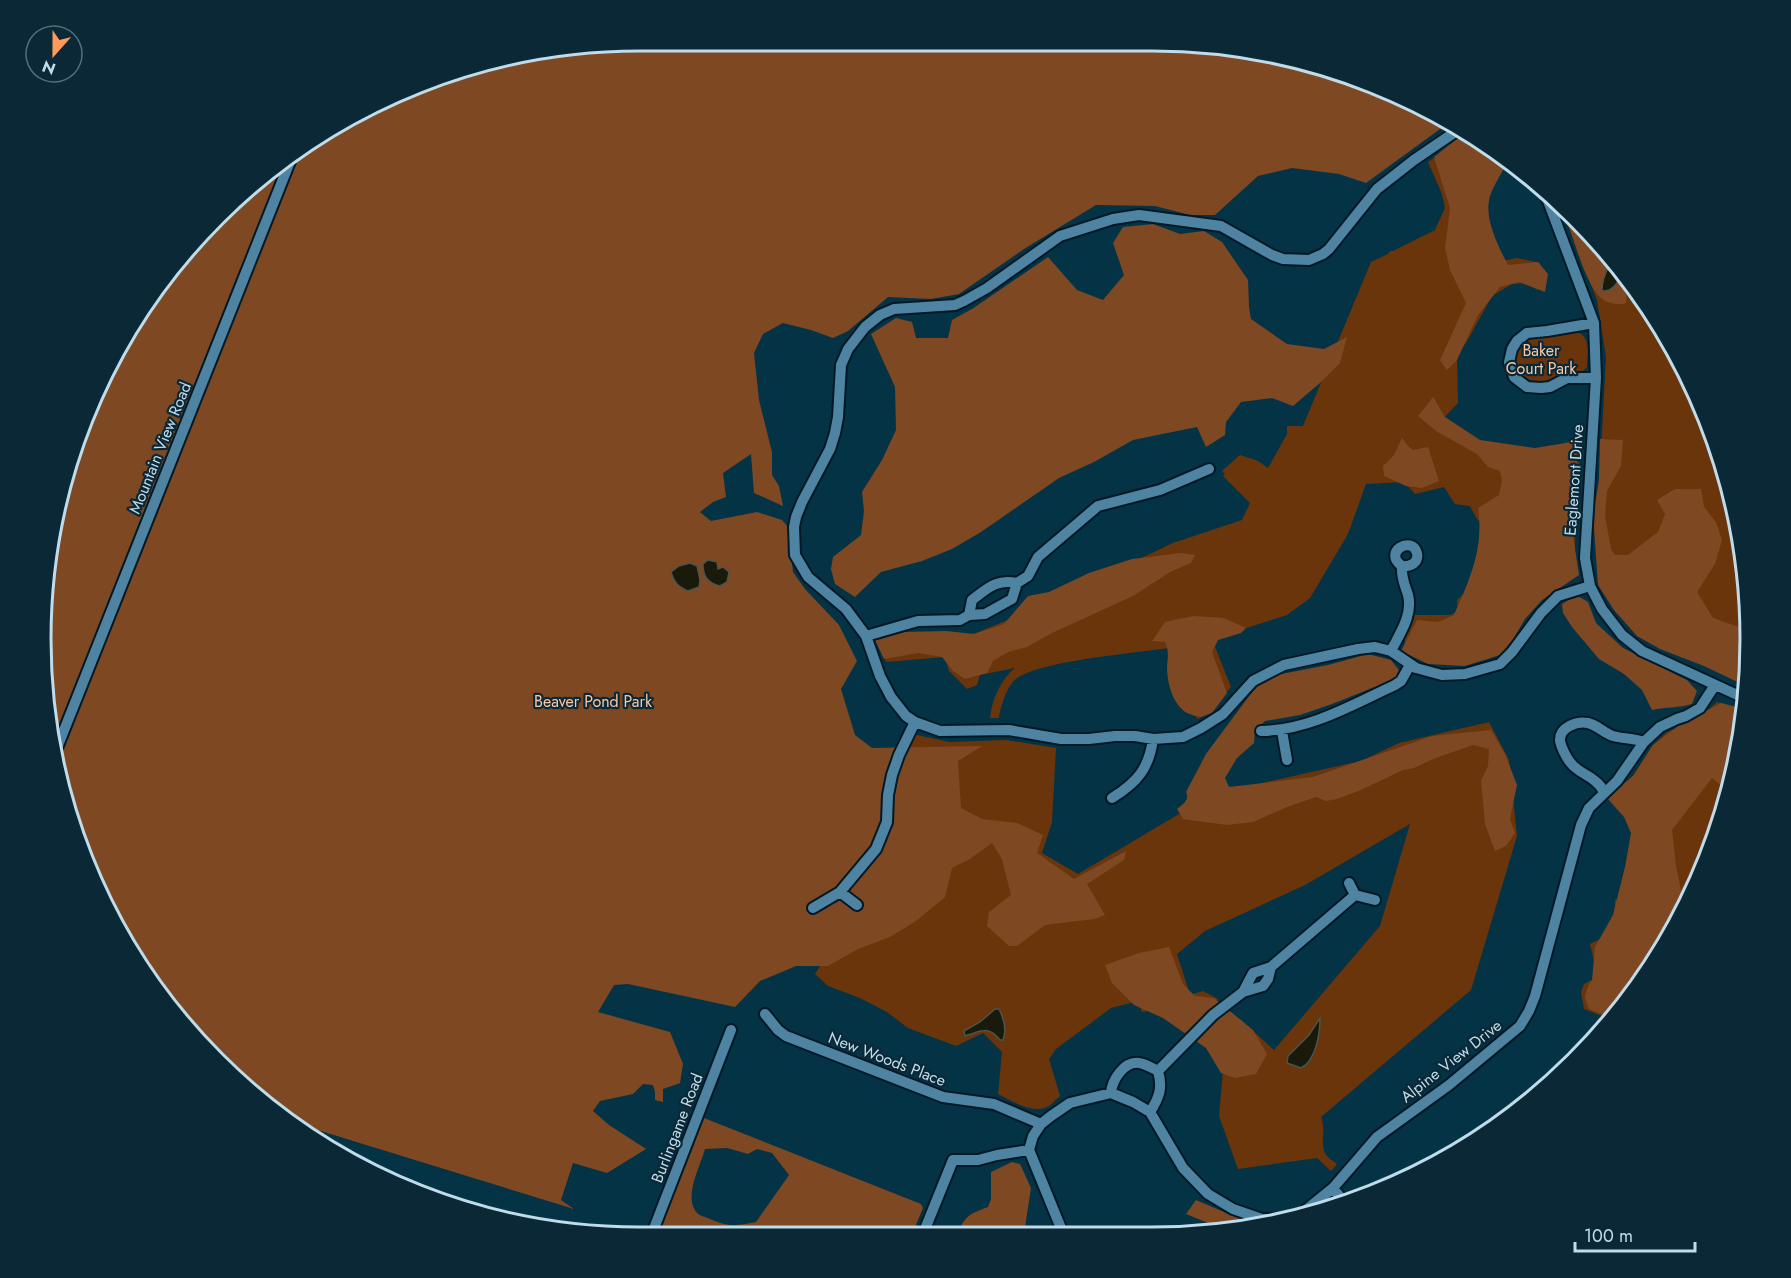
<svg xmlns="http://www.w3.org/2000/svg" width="1791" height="1278" font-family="Jost,sans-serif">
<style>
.green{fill:#6b350b}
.forest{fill:#7e4822;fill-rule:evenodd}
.water{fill:#191a09;stroke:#4b544d;stroke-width:1.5}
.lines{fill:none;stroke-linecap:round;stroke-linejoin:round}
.minor-casing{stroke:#001927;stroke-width:14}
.minor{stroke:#4e84a1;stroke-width:10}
.labels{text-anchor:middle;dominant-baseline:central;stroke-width:4.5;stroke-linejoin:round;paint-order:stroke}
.park-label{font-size:16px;fill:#f9c6a6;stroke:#0a2836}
.street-label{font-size:16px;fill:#c0dceb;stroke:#0a2836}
.rim{fill:none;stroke:#c0dceb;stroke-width:3}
</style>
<rect width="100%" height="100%" fill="#053346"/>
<!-- green -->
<path class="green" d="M1470,134l34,25 -23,45 21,57 15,-3 23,5 -2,27 -13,-7 -13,1 -20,12 -26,47 -9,10 1,50 -19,20 53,28 66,-4 22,-11 -5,99v22l-45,16 -125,72v-7l10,-23h34l9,-3 -1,-12 15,-14 11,-61 -6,-6 -7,-13 -15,-2 -11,-17 -29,7 -11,-12 -38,2 -18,50 -38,64 -23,17 -75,24 19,48 -20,23 -13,9 -27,-29 -3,-42c-31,5 -133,13 -153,32 -8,6 -15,28 -16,38h-9c2,-19 11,-39 25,-50l-35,7 -3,10 -10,4 -18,-18 -4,-14 -59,5 -2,-7 92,-22 56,-23 141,-67 69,-23 8,-17 -27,-27 2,-2 -3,-3 18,-16 18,6 10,7 19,-34v-8h16l68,-164 17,-8 2,-3h3l42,-21 10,-22 -3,-14 -14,-32z
M1558,200l44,45 68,95 49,107 26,114 4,117 -153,-132 10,-189 -9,-57z
M1575,331c17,5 12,22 12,36l-6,6c-5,0 -10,-1 -14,0 -13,3 -21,14 -35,10 -7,-2 -14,-10 -15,-17 -2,-15 6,-29 22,-30 3,0 6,1 9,1 9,-1 19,-4 27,-6z
M1717,702l20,6 -3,29 2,21 -6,36 -41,110 -62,100 -31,32 6,-20 -18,-7 -3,-17 3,-8 11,-6 1,-9 -6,-25 24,-12 1,-32 8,-3 14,-61 -10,-51 25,-39 15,-14 31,-13z
M1489,722l20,38 8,76 -46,154 -150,127c5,11 -1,24 4,36 2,4 8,8 12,11l-6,7 -14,-13 -79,11 -19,-53 4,-45 17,-52 34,31 106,-124 30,-102 -105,61 -100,46 -28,23 13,41 13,-4 15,8 -32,31 -13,-24 -31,6 -4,-11 -27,7 -55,41 -7,10 11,37c-4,3 -8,8 -11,10 -16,9 -37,-5 -51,-12l4,-42 -19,-19 -27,13 -48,-18 -21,-16 -27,-14 -32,-12 -13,-12 50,-81 47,-159 38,8 56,-2 50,8 -4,74 -10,31 36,21 106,-63 78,-28 99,-22 38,-18z
M1574,1048h11l-39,41 -116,78 13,-15 124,-87z"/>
<!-- forest -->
<path class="forest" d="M639,41h513l117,11 112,34 70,35 -85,62 -27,-9 -47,-6 -34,8 -43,39h-25l-35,-9 -59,-1 -72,44 -65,45 -28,5 -43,-2 -40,34 -15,7 -22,-8 -28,-7 -20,11 -9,19 5,47 13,52v23l7,11 4,20 -29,-13 -3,-39 -28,19 3,24 -13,5 -13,10 11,9 46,-9 25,8 6,7 5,45 12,17 34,36 18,36 -16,28 14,46 17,13 110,-2 -24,15 3,47 21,11 35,4 26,12 -6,18 37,26 52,-28 -2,9 -37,24 18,31 -11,4 -49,6 -28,21h-8l-22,-20 2,-14 22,-17 -9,-36 -10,-16 -22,16 -18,9 -7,29 -29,24 -26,16 -32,12 -30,17h-32l-36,15 -25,26 -107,-23 -14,1 -16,27 72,20 13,32 -3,19 -17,6v13l-8,-2v-8l-2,-7 -10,-1 -10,10 -33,7 -7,10 16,14 37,24 -39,24 -34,-10 -12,37 13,9 -289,-89 -10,-6 -86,-81 -68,-94 -35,-71 -40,-151 -4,-117 10,-77 50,-148 87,-130 118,-104 103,-55 74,-25z
M1471,135l37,26c-5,10 -18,30 -19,40 -4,19 10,47 19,64l30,-3 10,12 -3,18 -26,-10 -19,5 -22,28 -21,45 -10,10 -7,-10 26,-57 -16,-33 -5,-22 5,-40 -16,-51 25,-20z
M1562,204l40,41 30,41 -5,4 -1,13c-8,3 -20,0 -26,-6 -16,-15 -30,-70 -38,-93z
M1153,224l27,10 24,-3 18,11 26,38 1,27 2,12 36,25 37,5 23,-12 -7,26 -20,20 -27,23 -21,-8 -31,4 -15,20 -1,13 -19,12 -9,-20 -64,13 -39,22 -35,16 -78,54 -29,17 -30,12 -41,11 -26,25 -20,-13 -4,-15 2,-12 28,-22 3,-24 -2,-19 20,-32 14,-30 -1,-43 -24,-53 25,-16 16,4 4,16h32l4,-18 20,-11 76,-52 29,33 26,10 21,-25 -11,-32 10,-16z
M1433,397l12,20 35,23 55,8 43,-7 -6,88 7,46 -37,25 -17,19 -13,22 -12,14 -35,11 -37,-2 -27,-13 16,-31 21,2 16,-7c16,-36 30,-67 24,-107l21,-13 3,-14 -2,-10 -12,-4 -11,-13 -41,-23 -18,-15z
M1402,438l6,8 5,4 15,-3 11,34 -17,7 -16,-2 -22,-10 -1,-10 11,-11z
M1600,439l23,1 -2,26 -14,25 -2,25 6,33 4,6h13l30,-23 7,-18 -8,-14 18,-11h26l3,18 12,15 6,18 -7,24 -18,28 16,26 26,9h9v12l-9,2 1,12 8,3v31l-44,-21 -44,-17 -23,-13 -23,-26 -16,-25 -5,-70 6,-35z
M1181,553l14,2 -4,8 -21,9 -37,24 -81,37 -25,14 -19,5 -15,9 -6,12 -22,6 -12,-8 -11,-14 -24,-4 -34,6 -9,-19 27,-8 44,-1 28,3 30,-10 24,-28 21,-4 40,-19 43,-14z
M1576,595l12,7 8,21 27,25 64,32 10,11 -5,13c-13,4 -26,3 -40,6l-10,-20 -18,-16 -25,-15 -27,-32 -9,-14 -1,-9z
M1193,616l31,2 22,10 -5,5 -23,7 -6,12 15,41 -15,20 -11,4c-4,-1 -10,-2 -14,-4 -15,-9 -20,-31 -20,-47 1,-10 2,-15 -2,-24l-13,-1 13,-19z
M1368,654l23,6 11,14 -15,8 -55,22 -32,11 -35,6 -10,10 -1,12 -17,15 -12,20 4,9 84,-10 119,-41 59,-6 14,24 12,31 -7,34 5,14 -9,13 -11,5 -10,-27 -4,-43 7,-15 1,-17 -16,-4 -40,14 -19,9 -11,2 -42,20 -24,9 -11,2 -10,-4 -29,10 -34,15 -26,3 -44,-6 -6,-10c6,-5 13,-9 9,-17l20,-38 49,-66 16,-12 57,-11z
M1721,703l23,6 -9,48 -5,35 -18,-14 -40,52 4,36 9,44 -58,94 -26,27 3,-16 -15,-6 -4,-12 3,-11 4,-6 3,-33 18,-32 12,-48 6,-34 -7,-16 -17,-19 27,-23 19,-30 25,-19z
M1169,947l14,37 12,12 19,2 39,32 14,24 -11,20 -21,4 -14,-5 -15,-25 -43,-30 -29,-13 -22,-22 -7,-18 34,-12z
M704,1118l217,86 2,4 -11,26 -254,2zM727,1148l21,6 9,-5 15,4 17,22 -33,47c-20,4 -28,5 -46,-3 -4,-2 -10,-3 -13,-6 -14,-16 3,-46 8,-64z
M1012,1162l8,2 11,24 -7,46h-67c8,-18 12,-20 31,-27l3,-8v-27z
M1196,1200l63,27 -29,5 -44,-18z"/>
<!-- water -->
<path class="water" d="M1577,219l25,26 20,28c-4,9 -9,19 -20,18 0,-10 2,-16 7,-25l-6,-20 -16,-7z
M708,560l9,2 1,7 5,-2 6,5 -2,10 -7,4c-12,-3 -17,-9 -17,-22z
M690,563l7,3 3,14 -1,7 -11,4c-10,-4 -14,-9 -17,-19l8,-6z
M995,1009h4c5,10 8,21 4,31h-3c-12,-15 -19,-9 -35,-4l-1,-5 16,-9z
M1320,1018c0,15 -4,43 -19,50l-14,-5 1,-7 21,-21z"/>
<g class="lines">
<!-- minor casing -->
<g class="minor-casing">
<path id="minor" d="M1461,128l-47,32 -37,29 -48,60 -6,5 -14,6 -26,-1 -11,-4 -51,-29 -82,-11 -26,4 -53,17 -73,52 -23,13 -9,4 -61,4 -14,6 -15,12 -17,22 -7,16 -3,52 -3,16 -5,16 -28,53 -6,15 -2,10 1,28 13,22 38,32 20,27 14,40 11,21 15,19 9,6 25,9 69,-1 52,9h28l26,-3h20l18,3 30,-2 18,-9 22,-14 30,-33 31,-16 74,-16 17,-2 16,4 25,17 26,7 23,-1 35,-10 12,-12 29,-39 17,-17 32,-10
M1542,185l52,138 2,55 -11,180 5,28 12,23 20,26 20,16 104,48
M1594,323l-47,8 -20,2 -10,8 -5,8 -3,13 5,15 13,10 14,1 9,-1 17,-9h29
M969,615l3,-15c16,-12 24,-21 45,-17
M866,636l52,-15 42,-1 9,-5 16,-1 27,-15 5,-16 11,-7 10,-19 60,-51 62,-16 49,-21
M1391,651c9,-18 22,-36 17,-56 -3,-10 -7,-17 -6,-29 -20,-14 10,-31 15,-13 2,10 -7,14 -15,13
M1261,731c49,-1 91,-26 134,-46l6,-4 9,-16
M1282,731l5,29
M55,753l238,-599
M1604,792c-2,-4 -5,-8 -9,-11 -8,-7 -19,-10 -25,-19 -4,-5 -9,-15 -10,-21 -1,-14 17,-20 28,-18 9,2 16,10 25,13 11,3 21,2 31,6
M1112,798c26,-16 37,-30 41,-59
M1349,883l6,12
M840,892l17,13
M813,908l27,-16 36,-43 11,-27 1,-27 4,-20 7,-20 16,-33
M1243,992l10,-19 18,-6 84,-72 20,5
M765,1014l13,16 8,6 157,61 51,7 47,20
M1158,1071l55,-56 30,-23 20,-6 5,-7 3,-12
M1111,1093c1,-13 13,-32 28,-30 7,1 13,5 19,8 5,17 1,27 -8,41
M1333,1188l12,15
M1063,1233l-34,-83 4,-14 8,-12 10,-8 19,-13 41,-10 22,9 17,10 33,56 25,26 25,15 29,10h18l21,-5 32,-26 44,-51 72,-52 71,-59 9,-15 6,-15 46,-171 8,-17 28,-27 27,-39 16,-15 17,-8 9,-3 14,-8 15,-23
M923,1234l30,-74h25l19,-5 32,-5
M651,1236l80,-206"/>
</g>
<!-- minor -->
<use href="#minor" class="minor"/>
</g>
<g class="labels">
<!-- park labels -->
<g class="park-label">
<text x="1541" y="350">Baker<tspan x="1541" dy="18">Court Park</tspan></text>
<text x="593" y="701">Beaver Pond Park</text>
</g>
<!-- street labels -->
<g class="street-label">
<text transform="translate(160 448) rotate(-68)">Mountain View Road</text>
<text transform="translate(1574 480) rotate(-86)">Eaglemont Drive</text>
<text transform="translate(887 1059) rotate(21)">New Woods Place</text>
<text transform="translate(1451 1061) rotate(-38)">Alpine View Drive</text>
<text transform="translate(677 1128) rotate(-69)">Burlingame Road</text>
</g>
</g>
<!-- crop -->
<path d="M0 0H1791V1278H0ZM639 51H1152A588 588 0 0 1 1740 639V639A588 588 0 0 1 1152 1227H639A588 588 0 0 1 51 639V639A588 588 0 0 1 639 51Z" fill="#0a2836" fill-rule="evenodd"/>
<path class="rim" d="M639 51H1152A588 588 0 0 1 1740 639V639A588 588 0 0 1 1152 1227H639A588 588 0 0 1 51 639V639A588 588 0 0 1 639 51Z"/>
<!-- north arrow -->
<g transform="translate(54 54) rotate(201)"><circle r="28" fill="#0a2836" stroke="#53707e" stroke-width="1.5"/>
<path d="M0-4.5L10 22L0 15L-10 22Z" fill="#fe9b58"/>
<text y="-9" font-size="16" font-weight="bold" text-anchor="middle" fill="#c0dceb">N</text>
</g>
<!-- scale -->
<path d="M1575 1242v9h120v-9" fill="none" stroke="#c0dceb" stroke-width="3"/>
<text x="1584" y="1242" font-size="18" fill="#c0dceb" stroke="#0a2836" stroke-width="4.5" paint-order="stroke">100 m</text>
</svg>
